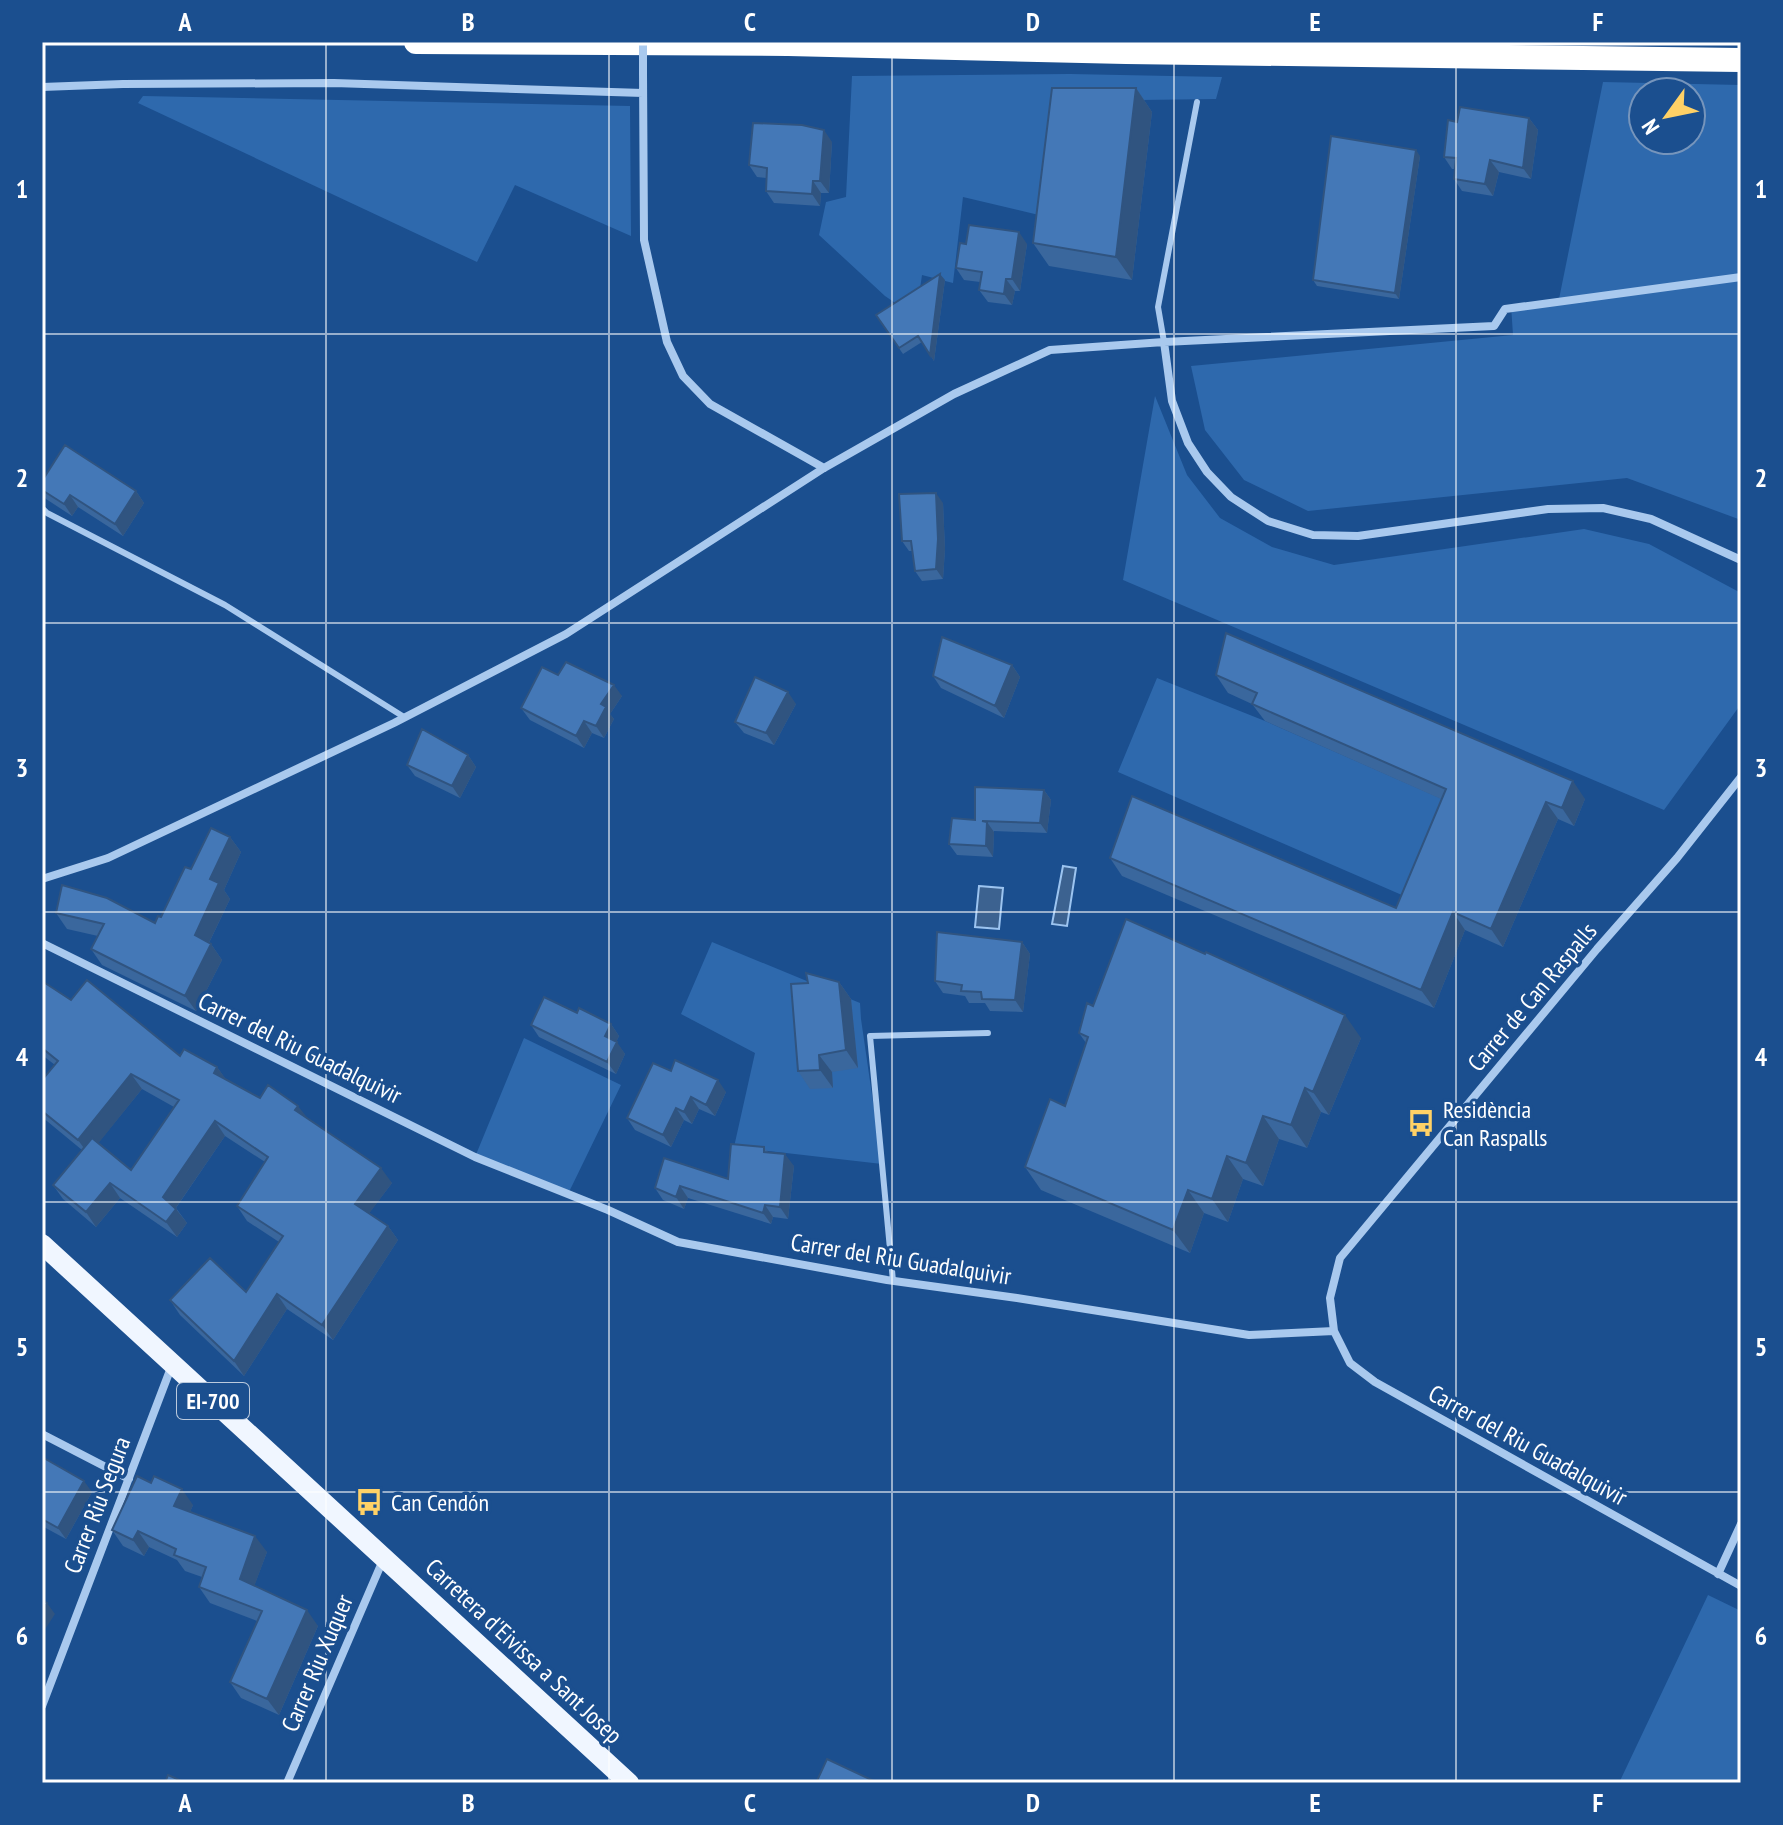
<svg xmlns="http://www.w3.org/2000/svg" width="1783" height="1825" font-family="'PT Sans Narrow',sans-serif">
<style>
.green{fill:#2e69ad;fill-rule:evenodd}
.water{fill:#3c6290;stroke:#9cc4f0;stroke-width:2}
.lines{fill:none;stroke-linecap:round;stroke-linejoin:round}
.lane{stroke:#a9c9ee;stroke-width:6}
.street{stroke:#a9c9ee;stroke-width:8}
.primary{stroke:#f0f6ff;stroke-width:20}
.highway{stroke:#fff;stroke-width:24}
.street-bridge{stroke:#a9c9ee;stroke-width:8}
.wall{fill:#3a679d;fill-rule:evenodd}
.shaded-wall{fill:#305480}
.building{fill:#4478b7;stroke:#305480;stroke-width:2}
.grid{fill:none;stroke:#fff;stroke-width:2;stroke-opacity:0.55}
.labels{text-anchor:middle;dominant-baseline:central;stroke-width:7;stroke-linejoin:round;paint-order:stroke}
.shield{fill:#1b4f8f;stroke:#bbcadd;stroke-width:2}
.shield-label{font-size:22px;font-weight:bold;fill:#fff}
.street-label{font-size:24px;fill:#fff;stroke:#1b4f8f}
.poi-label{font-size:24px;fill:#fff;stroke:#1b4f8f;text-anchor:start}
.neatline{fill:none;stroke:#fff;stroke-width:3}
.grid-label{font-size:26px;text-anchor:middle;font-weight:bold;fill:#fff}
</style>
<rect width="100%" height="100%" fill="#1b4f8f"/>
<!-- green -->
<path class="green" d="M1070,74l152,3 -6,22 -151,2 -22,115 -80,-19 -10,86 -31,-8 -6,42 -31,-21 -66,-61 7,-33 20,-5 6,-121z
M1603,82l138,3v435l-114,-42 -319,33 -64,-31 -39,-50 -14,-64 322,-31 -2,-30 47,-1zM1643,92h48v48h-48z
M143,96l487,10 1,130 -116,-51 -38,77 -339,-159z
M1155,396l32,79 33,43 52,29 62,18 250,-36 65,15 92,49v111l-77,106 -541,-230z
M1157,678l108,43 193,85 -40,96 -300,-130z
M712,942l148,61 1,16 21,145 -148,-17 21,-94 -74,-39z
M524,1038l97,47 -53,109 -93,-37z
M1708,1595l33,16v172h-122z"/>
<!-- water -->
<path class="water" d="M1063,866l13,2 -9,58 -15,-2z
M979,886l24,2 -4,41 -24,-2z"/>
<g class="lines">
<!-- lane -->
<path class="lane" d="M1164,342l-6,-35 39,-205
M42,508l5,5 178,92 179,112
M893,1281l-23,-245 118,-3"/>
<!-- street -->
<path class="street" d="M643,73l1,167 23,102 16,34 27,28 114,64
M42,87l81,-3 211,-1 309,10
M1164,342l8,59 16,42 19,29 24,25 37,24 45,14 45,1 190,-27 55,-1 48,11 90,41
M1741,777l-64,81 -80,91 -257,309 -10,40 4,33 16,32 25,19 366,204
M42,879l66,-21 286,-135 172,-89 258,-166 130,-74 96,-44 114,-8 330,-16 11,-17 236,-32
M42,943l433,214 133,53 70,32 209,38 130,18 232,37 85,-4
M42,1434l87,45
M1718,1574l23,-50
M42,1706l130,-341
M287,1783l96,-223"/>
<!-- primary -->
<path class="primary" d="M42,1244l587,539"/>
<!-- highway -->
<path class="highway" d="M416,42l372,2 338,8 615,8"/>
<!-- street-bridge -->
<path class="street-bridge" d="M643,73v-31"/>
</g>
<!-- wall -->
<path class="wall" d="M1136,88l16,24 -20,168 -83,-14 -16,-23z
M1529,118l9,12 -7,49 -32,-7 -6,24 -31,-5 -8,-12 1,-10h-3l-8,-12 13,-35z
M832,142l-3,51h-8l-1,13 -46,-3 -8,-12v-13l-9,-1 -8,-12z
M1420,156l-21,143 -82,-13 -4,-6z
M966,244h61l-7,47h-5l-3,14 -24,-3 -9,-12 1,-8 -16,-2 -8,-12z
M945,280l-11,81 -12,-19 -19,12 -27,-39z
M42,481l94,10 8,12 -21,33 -45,-29 -6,9 -26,-17 -4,-5z
M943,503l2,46 -2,30 -21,2 -7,-10 -3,-20h-3l-7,-10z
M1012,665l8,12 -16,41 -63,-30 -8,-12z
M558,675l64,21 -12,18 4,5 -10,19 -12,-5 -8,15 -54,-28 -9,-12z
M1216,675l369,124 -11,27 -16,-7 -55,128 -38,-17 -31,78 -312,-132 -12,-18 286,50 45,-109 -176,-78 -13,-17 -24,-11z
M796,704l-22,41 -30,-12 -9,-11z
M468,755l8,12 -16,31 -45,-22 -8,-11z
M1044,790l7,10 -4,33 -53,-2 -1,26 -36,-2 -8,-11 26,-24z
M230,837l11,15 -17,38 6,9 -21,44 2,1 11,16 -26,51 -94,-46 -11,-16 7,-13 -31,-7 -11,-16 99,10 6,-6 30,-48z
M1022,942l8,12 -7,58 -33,-1 -5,-8h-16l-4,-7 -22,-3 -8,-12z
M42,981l29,19 109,56 37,11 9,13 34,18 48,21 84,64 -23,30 19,13 10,14 -65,100 -46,-31 -43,67 -64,-61 -10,-15 76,-8 33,-50 -32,-21 -10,-15 28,-44 -40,-26 -49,72 11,15 -10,14 -57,-39 -24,29 -33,-28 -10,-14 29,-35 -40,-33v-37l13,-15 -13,-10zM142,1089l32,18 -43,63 -33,-27z
M839,982l12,17 7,69 -26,4 1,16 -23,1 -12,-18z
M1093,1006l268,32 -32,77 -8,-3 -14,36 -28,-9 -16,47 -20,-7 -15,43 -24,-9 -14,40 -149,-63 -16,-23 40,-61 21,-63 -7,-10z
M577,1013l34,11 8,12 -3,6 9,12 -9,20 -77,-37 -8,-12z
M671,1071l55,21 -11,24 -16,-7 -7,15 -8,-4 -13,27 -36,-17 -8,-12z
M764,1147l4,5 26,14 -6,53 -15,-2 -2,7 -83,-26 -4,11 -21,-9 -8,-12 73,-9z
M42,1457l50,35 -26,47 -24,-13z
M193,1505l-3,7 77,40 -13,34 64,40 -39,89 -38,-17 -11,-16 27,-61 -47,-18 -11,-16 3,-10 -17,-6 -8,-11 -28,-13 -5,9 -21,-10 -11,-16z"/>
<!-- shaded-wall -->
<path class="shaded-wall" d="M1136,88l16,24 -20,168 -16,-23z
M1529,118l9,12 -7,49 -8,-11z
M824,130l8,12 -3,51 -9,-12z
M1416,150l4,6 -21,143 -4,-6z
M1490,160l9,12 -6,24 -8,-12z
M813,181l8,12 -1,13 -8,-12z
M1019,232l8,12 -7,47 -8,-12z
M940,274l5,6 -11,81 -4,-6z
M1006,279l9,12 -3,14 -8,-11z
M136,491l8,12 -21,33 -8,-12z
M936,493l7,10 2,46 -2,30 -7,-10z
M70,495l8,12 -6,9 -8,-12z
M1012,665l8,12 -16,41 -9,-12z
M614,685l8,11 -12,18 4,5 -10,19 -8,-12 5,-22z
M788,692l8,12 -22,41 -8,-12z
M584,721l8,12 -8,15 -8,-12z
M468,755l8,12 -16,31 -8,-12z
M1573,781l12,18 -11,27 -12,-18z
M1044,790l7,10 -4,33 -7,-10z
M1546,802l12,17 -55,128 -12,-18z
M987,822l7,10 -1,25 -7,-11z
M230,837l11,15 -17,38 6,9 -25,52 -10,-16 15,-56z
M1453,912l12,18 -31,78 -13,-18z
M1022,942l8,12 -7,58 -8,-12z
M211,944l11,16 -26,51 -11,-15z
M839,982l12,17 7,69 -12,-18z
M1345,1015l16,23 -32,77 -16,-23z
M611,1024l8,12 -6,12 -8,-12z
M617,1042l8,12 -9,20 -9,-12z
M819,1055l13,17 1,16 -13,-18z
M217,1067l11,15 -14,-9z
M131,1074l11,15 -53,66 -11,-15z
M718,1080l8,12 -11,24 -9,-11z
M1305,1088l16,24 -14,36 -16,-23z
M691,1097l8,12 -7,15 -8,-12z
M298,1106l11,14 -14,-10z
M676,1108l8,12 -13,27 -8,-12z
M1263,1116l16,23 -16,47 -17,-23z
M215,1121l10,15 -52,76 -10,-15z
M785,1154l9,12 -6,53 -8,-12z
M1227,1156l16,23 -15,43 -16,-23z
M381,1168l11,15 -27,36 -10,-15z
M110,1183l10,15 -24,29 -10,-15z
M680,1186l8,12 -4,11 -8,-12z
M1188,1190l16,23 -14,40 -17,-23z
M765,1205l8,12 -2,7 -8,-11z
M176,1209l11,14 -10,14 -11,-15z
M388,1226l10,14 -65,100 -11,-15z
M277,1294l10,15 -43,67 -10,-15z
M84,1481l8,11 -26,47 -8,-11z
M182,1489l11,16 -7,17 -12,-16z
M138,1531l11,16 -5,9 -11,-16z
M255,1536l12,16 -16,43 -11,-16z
M47,1603l8,11 -13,20v-23z
M307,1610l11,16 -39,89 -12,-16z"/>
<!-- building -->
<path class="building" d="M1052,88h84l-20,169 -83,-14z
M1460,107l69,11 -6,50 -33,-8 -5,24 -31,-5 2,-21 -12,-1 4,-37 9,2z
M753,123l49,2 22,5 -4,51h-7l-1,13 -46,-3 1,-23 -18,-3z
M1331,136l85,14 -21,143 -82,-13z
M969,225l50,7 -7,47h-6l-2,15 -25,-4 3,-18 -26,-4 4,-25 6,1z
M940,274l-10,81 -12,-19 -19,12 -23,-33z
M65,445l71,46 -21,33 -45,-29 -6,9 -22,-14v-9z
M936,493l2,46 -2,30 -21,2 -4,-30h-9l-3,-47z
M1226,633l347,148 -11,27 -16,-6 -55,127 -38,-17 -32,78 -311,-132 22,-62 264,112 50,-119 -194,-85 5,-11 -41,-18z
M942,637l70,28 -17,41 -62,-30z
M566,662l48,23 -13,19 5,3 -10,19 -12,-5 -8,15 -55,-28 21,-41 16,8z
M755,677l33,15 -22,41 -31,-11z
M422,729l46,26 -16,31 -45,-21z
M975,787l69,3 -4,33 -58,-2 5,1 -1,24 -37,-2 3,-26 23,2z
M211,828l19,9 -20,42 9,4 -24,52 16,9 -26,52 -94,-47 13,-25 -48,-11 6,-28 45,13 48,25 3,-7 3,1 24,-50 6,2z
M1126,919l79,35 1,-2 139,63 -32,77 -8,-4 -14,37 -28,-9 -17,47 -19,-7 -15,43 -24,-9 -15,40 -148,-63 25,-68 15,7 23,-69 -9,-4 8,-30 6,3z
M937,932l85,10 -7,58 -33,-1 -1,-7 -20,-1 1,-6 -27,-4z
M806,973l33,9 7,68 -27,5 1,15 -22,1 -7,-87 17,-1z
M87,980l93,76 4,-7 33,18 -3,6 46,25 8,-13 30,21 -3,4 86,58 -26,36 33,22 -66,99 -45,-31 -43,67 -64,-61 40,-42 36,34 37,-56 -46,-30 31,-49 -53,-36 -52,76 13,12 -10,13 -56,-39 -24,29 -33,-27 39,-47 39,32 48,-70 -48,-26 -53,66 -36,-29v-31l16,-19 -16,-13v-67l29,19z
M544,997l33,16 2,-5 32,16 -6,12 12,6 -10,20 -76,-37z
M675,1060l43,20 -12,25 -15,-8 -7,15 -8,-4 -13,27 -36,-17 26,-55 18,8z
M731,1144l33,3v5l21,2 -5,53 -15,-2 -2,8 -83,-27 -4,11 -21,-9 9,-30 64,21z
M42,1457l42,24 -26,47 -16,-9z
M137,1476l14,7 3,-7 28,13 -8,17 81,30 -15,43 67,31 -40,89 -37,-17 32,-71 -63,-24 7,-20 -32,-12 2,-6 -38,-18 -5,9 -21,-10z
M42,1600l5,3 -5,8z
M827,1759l51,24h-62z
M168,1775l18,8h-21z"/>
<!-- grid -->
<path class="grid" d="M326,42v1741M609,42v1741M892,42v1741M1174,42v1741M1456,42v1741M42,334h1699M42,623h1699M42,912h1699M42,1202h1699M42,1492h1699"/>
<!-- icons -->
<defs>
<g id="bus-bare" transform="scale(2.16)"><path d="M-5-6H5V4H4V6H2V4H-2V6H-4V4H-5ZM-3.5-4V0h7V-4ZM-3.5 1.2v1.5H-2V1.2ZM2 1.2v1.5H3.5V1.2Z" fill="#ffd166" stroke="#1b4f8f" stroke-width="2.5" paint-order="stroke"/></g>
</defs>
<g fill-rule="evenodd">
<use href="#bus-bare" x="1421" y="1123"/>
<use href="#bus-bare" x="369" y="1502"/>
</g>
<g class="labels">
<!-- shield labels -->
<rect class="shield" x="177" y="1383" width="72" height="36" rx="6"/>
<g class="shield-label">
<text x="213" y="1401">EI-700</text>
</g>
<!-- street labels -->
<g class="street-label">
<text transform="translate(1532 997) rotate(-50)">Carrer de Can Raspalls</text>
<text transform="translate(300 1048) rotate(26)">Carrer del Riu Guadalquivir</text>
<text transform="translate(901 1259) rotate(9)">Carrer del Riu Guadalquivir</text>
<text transform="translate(1528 1445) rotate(29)">Carrer del Riu Guadalquivir</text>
<text transform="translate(97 1505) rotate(-69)">Carrer Riu Segura</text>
<text transform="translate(524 1651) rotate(43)">Carretera d'Eivissa a Sant Josep</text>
<text transform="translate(317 1663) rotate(-67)">Carrer Riu Xuquer</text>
</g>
<!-- poi labels -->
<g class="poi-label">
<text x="1443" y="1109">Residència<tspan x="1443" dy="28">Can Raspalls</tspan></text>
<text x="391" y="1502">Can Cendón</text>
</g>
</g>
<!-- border -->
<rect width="1783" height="1825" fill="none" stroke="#1b4f8f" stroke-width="88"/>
<!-- north arrow -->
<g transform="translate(1667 116) rotate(237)"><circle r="38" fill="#1b4f8f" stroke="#7695bc" stroke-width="2"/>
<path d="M0-6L14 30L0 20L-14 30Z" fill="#ffd166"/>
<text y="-12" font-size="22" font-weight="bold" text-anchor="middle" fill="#ffffff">N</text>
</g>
<rect x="44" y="44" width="1695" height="1737" class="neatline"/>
<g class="grid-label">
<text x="185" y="31">A</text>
<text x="468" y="31">B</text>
<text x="750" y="31">C</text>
<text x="1033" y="31">D</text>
<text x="1315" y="31">E</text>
<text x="1598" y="31">F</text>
<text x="22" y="198">1</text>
<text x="1761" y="198">1</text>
<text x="22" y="487">2</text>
<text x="1761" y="487">2</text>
<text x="22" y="777">3</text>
<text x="1761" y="777">3</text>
<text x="22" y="1066">4</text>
<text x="1761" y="1066">4</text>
<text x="22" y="1356">5</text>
<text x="1761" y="1356">5</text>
<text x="22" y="1645">6</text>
<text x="1761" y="1645">6</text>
<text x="185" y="1812">A</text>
<text x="468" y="1812">B</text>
<text x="750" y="1812">C</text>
<text x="1033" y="1812">D</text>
<text x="1315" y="1812">E</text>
<text x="1598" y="1812">F</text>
</g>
</svg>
